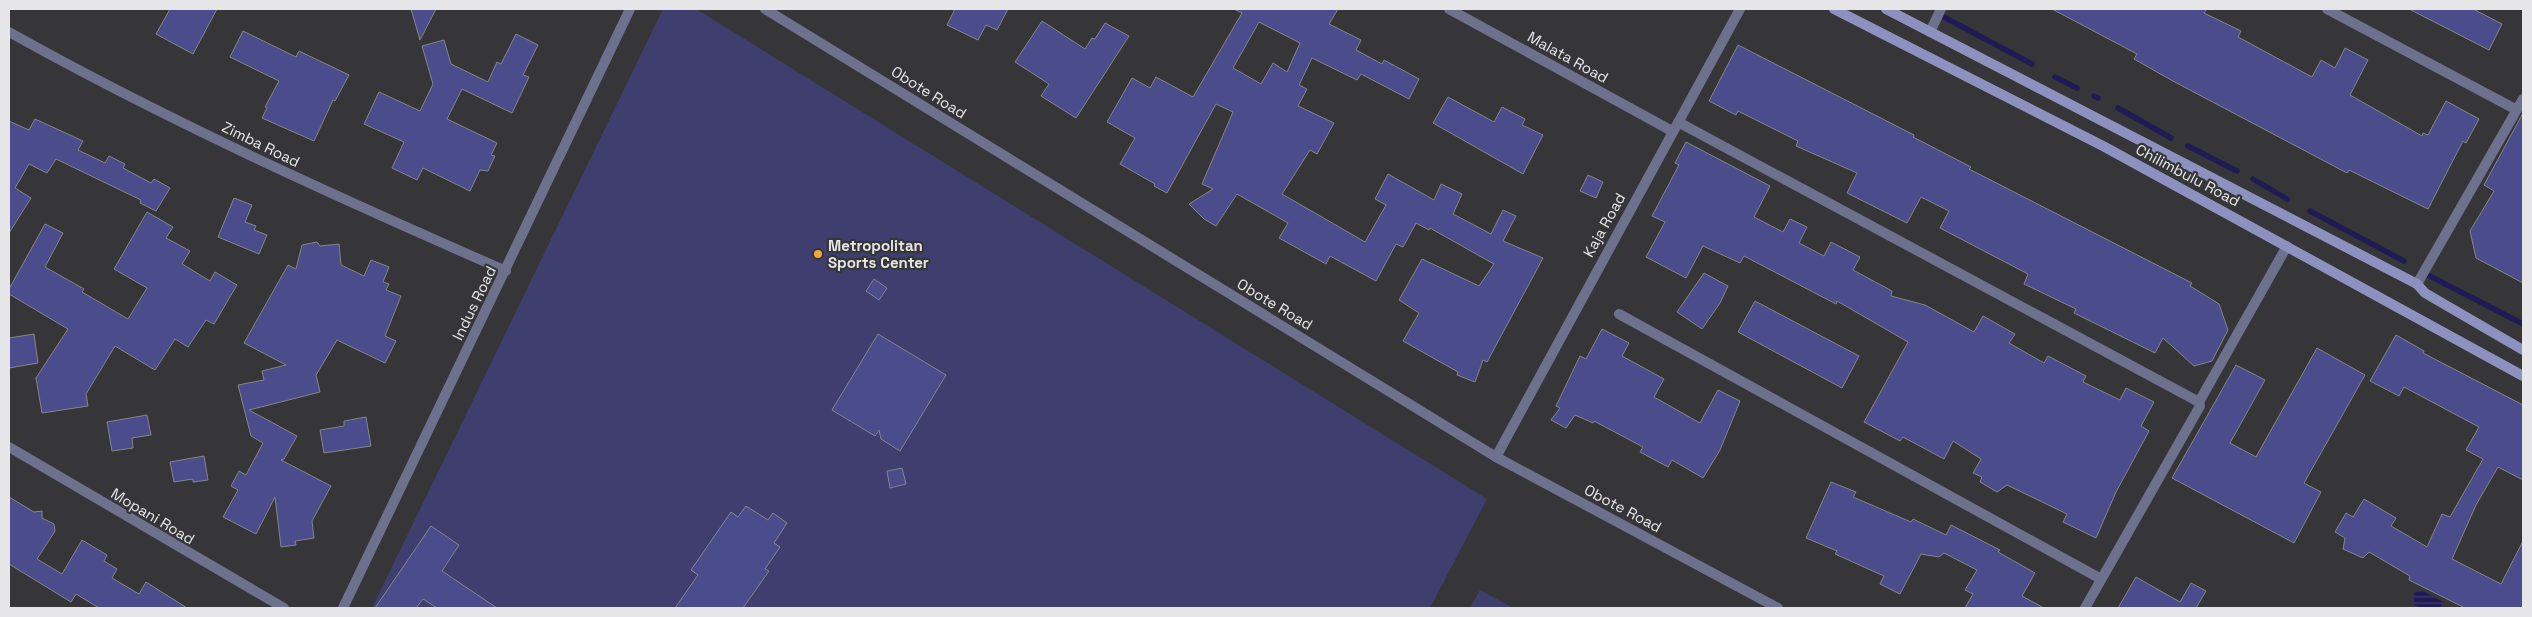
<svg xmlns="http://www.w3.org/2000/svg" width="2532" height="617" font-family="'Space Grotesk',sans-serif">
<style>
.green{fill:#3e3f6f}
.water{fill:url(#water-rules)}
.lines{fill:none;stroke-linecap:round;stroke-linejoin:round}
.stream{stroke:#201b55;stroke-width:5.5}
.building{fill:#4b4c8b;stroke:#858689;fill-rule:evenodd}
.minor{stroke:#6e718e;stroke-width:10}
.tertiary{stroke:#6e718e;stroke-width:10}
.secondary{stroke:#8d91c0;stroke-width:10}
.poi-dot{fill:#f0a63f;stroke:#363639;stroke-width:2}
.labels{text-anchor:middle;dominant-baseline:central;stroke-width:4.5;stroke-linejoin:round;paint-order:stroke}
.street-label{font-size:15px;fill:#e6e6e8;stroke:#363639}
.poi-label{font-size:15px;font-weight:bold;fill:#e6e6e8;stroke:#363639;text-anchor:start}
</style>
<defs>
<pattern id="water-rules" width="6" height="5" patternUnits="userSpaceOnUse" patternTransform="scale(1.25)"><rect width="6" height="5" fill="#201b55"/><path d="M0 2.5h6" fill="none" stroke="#403c6d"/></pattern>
</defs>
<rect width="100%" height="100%" fill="#363639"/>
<!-- green -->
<path class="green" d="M663,9h33l791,490 -57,109h-1058z
M1480,590l33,18h-43z"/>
<!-- water -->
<path class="water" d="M2421,590l22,12 -3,6h-19l-7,-3v-12z"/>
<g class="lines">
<!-- stream -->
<path class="stream" d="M1942,16l90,48
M2055,77l22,11
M2094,96l4,2
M2118,108l53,30
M2188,146l49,25
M2253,179l34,20
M2310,211l94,50
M2426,274l97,50"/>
</g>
<!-- building -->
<path class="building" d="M170,9h47l-24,45 -37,-20z
M411,9h25l-16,31z
M955,9h53l-11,21 -11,-5 -8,15 -31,-15z
M1234,9h104l-9,15 32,16 -5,10 26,14 2,-4 35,19 -10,20 -48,-25 -4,6 -45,-22 -13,27 8,4 -9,17 36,17 -17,31 -7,-4 -28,44 83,48 21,-37 -11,-6 13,-25 46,26 7,-16 21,10 -9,20 38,20 12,-24 13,6 -13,25 40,17 -56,104 -4,-2 -8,22 -18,-7 1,-3 -55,-31 16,-28 -20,-13 23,-41 57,27 15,-22 -64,-36 -1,2 -13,-7 -13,24 -7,-3 -20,37 -46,-25 -4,8 -47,-26 9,-15 -51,-29 -21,32 -12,-7 -15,-15 24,-15 -11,-5 31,-72 -17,-8 -49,89 -13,-7 1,-2 -35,-20 15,-26 -28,-16 25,-44 18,10 6,-11 37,20 49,-84zM1259,22l41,21 -13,29 -14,-9 -12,21 -28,-16z
M2052,9h155l-3,4 37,18 -3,6 74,40 9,-17 14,8 10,-20 23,12 -18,35 72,41 1,-3 5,2 18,-34 33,18 -13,24 -3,-2 -35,68 -79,-39 -2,3 -176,-93 -37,-21 3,-5z
M2409,9h64l29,15 -13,26z
M1042,21l43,28 7,-11 3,1 10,-16 24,13 -53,82 -35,-22 8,-12 -34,-22z
M243,31l53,26 3,-6 50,24 -14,26 -2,-1 -19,41 -52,-23 5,-10 -2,-1 14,-26 -49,-24z
M516,34l22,11 -15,30 6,2 -17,36 -50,-24 -15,30 50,24 -6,12 4,1 -7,15 -8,-1 -10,21 -47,-23 -6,12 -25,-12 12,-26 -40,-18 15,-32 41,19 13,-27 -11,-38 22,-6 7,24 37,18 9,-20 4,2z
M1738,45l176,90 -1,2 58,30 -2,2 223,114 -2,3 29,18 9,26 -16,31 -18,5 -31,-28 -8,15 -81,-40 2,-4 -52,-25 4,-10 -88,-46 9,-17 -28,-14 -14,26 -60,-30 10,-20 -61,-27 2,-5 -60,-30 -2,4 -27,-14z
M1448,97l46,25 8,-15 23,12 -3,6 21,10 -20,39 -90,-51z
M2523,113v170l-47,-25 -6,-27 24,-40 -10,-6z
M35,119l48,22 -5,9 27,13 4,-7 16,8 -2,4 28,15 3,-4 16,9 -14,23 -16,-8 1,-3 -85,-41 -9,14 -18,-9 -14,24 16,10 -22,35v-112l20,9z
M1686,142l84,44 -16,31 29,15 7,-13 17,8 -8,16 25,13 7,-14 29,15 -7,13 39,21 -1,5 34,9 49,27 9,-16 32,18 -6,9 35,20 4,-7 38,20 -3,6 37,18 6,-12 28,14 -13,24 8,5 -33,61 -20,46 -33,-16 4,-8 -60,-29 -10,7 -17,-10 2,-5 -9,-4 8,-14 -28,-18 -9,18 -41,-22 -3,4 -36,-19 44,-80 -71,-41 -1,3 -92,-48 -4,7 -37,-17 -17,32 -40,-21 19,-35 -13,-6 27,-51 -4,-2z
M1588,175l15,7 -7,16 -16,-7z
M234,198l18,7 -7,17 11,4 -2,4 13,5 -8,19 -41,-17z
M147,212l26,15 -7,11 24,13 -8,13 28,17 5,-9 22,13 -23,39 -8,-4 -18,27 -13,-8 -20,31 -40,-24 -29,48 2,12 -46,7 -6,-35 32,-49 -59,-35v-5l36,-65 18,9 -18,34 39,22 -2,3 46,27 19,-31 -33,-19z
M317,242l3,4 19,-2 2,21 23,11 7,-16 18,7 -6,15 6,2 -3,6 15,6 -16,40 11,5 -11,22 -48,-23 -21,35 4,17 -71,18 48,26 -13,23 -3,1 50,26 -19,35 2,17 -19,3 1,4 -15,2 -6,-50 -19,37 -33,-17 15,-27 -7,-4 8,-15 7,4 17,-32 -12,-7 -13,-51 26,-5 -2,-9 24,-6 -42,-22 44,-78 8,4 6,-24z
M1704,273l24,13 -8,17 -18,26 -25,-17z
M874,279l13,9 -8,12 -13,-9z
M1755,301l104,55 -17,32 -104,-56z
M1602,329l27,14 -7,13 42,23 -10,18 46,26 18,-33 22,11 -20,49 -17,28 -31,-18 -4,7 -28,-15 3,-5 -49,-26 -1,2 -18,-8 -9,13 -15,-8 9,-12 -4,-2 24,-50 6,3z
M34,334l4,29 -29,5v-30z
M878,334l68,41 -46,76 -19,-12 -2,-9 -4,6 -43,-26z
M2396,335l28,16 -1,2 100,52v75l-25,-13 -22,38 -24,54 49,25 22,-43v67h-58l-56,-28 1,-4 -41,-24 -6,6 -20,-9 2,-11 -10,-6 11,-19 7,4 11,-18 32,19 -5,8 36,21 15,-33 8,3 33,-58 -17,-9 13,-23 -75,-40 -5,9 -29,-15z
M2317,348l48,27 -61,108 17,9 -27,51 -122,-65 64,-113 29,15 -35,63 26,14z
M147,415l4,20 -19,3 1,10 -21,3 -5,-29z
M366,417l5,29 -47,7 -4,-23 24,-4v-5z
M204,456l4,24 -15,2v-3l-19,3 -4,-20z
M902,468l4,16 -16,4 -3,-17z
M1831,482l25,10 -3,5 58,25 2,-3 33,16 5,-10 49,25 -2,2 37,21 -13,23 22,12h-79l8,-14 -8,-4 12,-20 -33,-17 -5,4 -18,-3 -21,40 -20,-10 4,-8 -49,-22 2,-3 -31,-13z
M9,497l25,15 8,-1v7l12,6 1,7 -18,28 25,15 20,-34 25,15 -3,6 13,8 -5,9 27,16 7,-12 41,26h-88l-23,-14 -5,8 -62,-38z
M746,506l22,14 5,-7 14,10 -13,20 6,4 -15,22 4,2 -26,37h-68l23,-33 -7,-5 40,-58 7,5z
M431,526l28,19 -17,26 55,37h-60l-14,-9 -7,9h-41z
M2136,577l44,25 11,-19 15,8 -10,17h-78z"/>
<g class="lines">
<!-- minor -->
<path class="minor" d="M1449,9l223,122
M2327,9l190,101
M9,32c161,90 328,165 497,239
M1930,32l11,-23
M1678,122l521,280 1,4 -115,202
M2417,284l106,-185
M1619,314l482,265
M2199,402l88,-156
M9,447l275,161
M1496,457l244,-448"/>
<!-- tertiary -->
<path class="tertiary" d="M765,9l731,448 282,151
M343,608l287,-599"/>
<!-- secondary -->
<path class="secondary" d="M1834,9l269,137 420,230
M1886,9l531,275 8,9 98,57"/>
</g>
<!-- markers -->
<circle class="poi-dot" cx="818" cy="254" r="5"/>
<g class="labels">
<!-- street labels -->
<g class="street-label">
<text transform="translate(1568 57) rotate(29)">Malata Road</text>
<text transform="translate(929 92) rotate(32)">Obote Road</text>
<text transform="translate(261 144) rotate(26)">Zimba Road</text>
<text transform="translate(2188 175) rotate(28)">Chilimbulu Road</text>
<text transform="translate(1604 225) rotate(-61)">Kaja Road</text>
<text transform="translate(474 303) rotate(-64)">Indus Road</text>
<text transform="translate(1275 304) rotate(31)">Obote Road</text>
<text transform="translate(1623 508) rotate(28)">Obote Road</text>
<text transform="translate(153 516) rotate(31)">Mopani Road</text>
</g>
<!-- poi labels -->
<g class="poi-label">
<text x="828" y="245">Metropolitan<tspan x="828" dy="17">Sports Center</tspan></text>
</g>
</g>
<!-- border -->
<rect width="2532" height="617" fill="none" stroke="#e6e6e8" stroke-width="20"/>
</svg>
